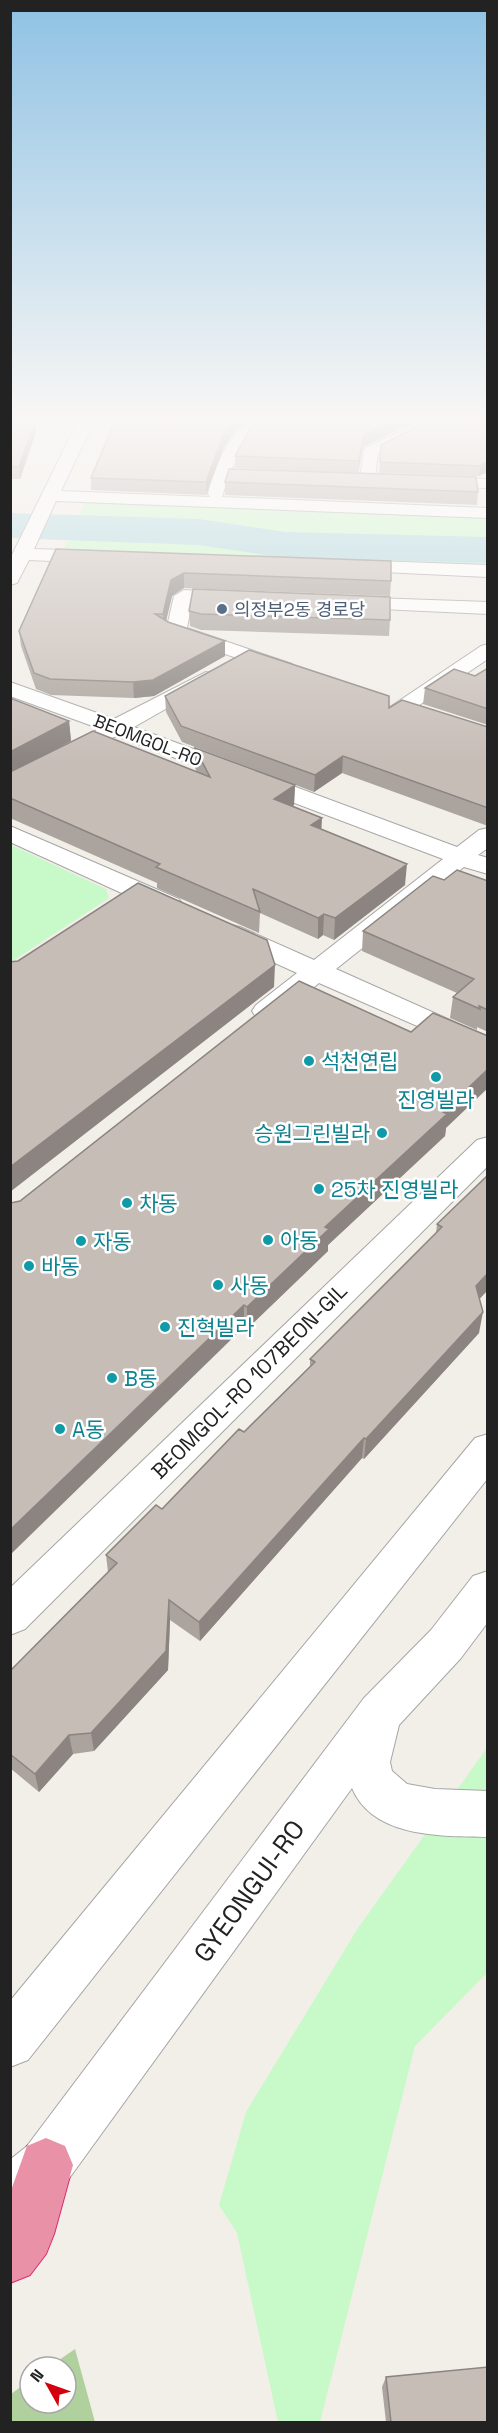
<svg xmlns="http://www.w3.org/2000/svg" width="498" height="2433" font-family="'Space Grotesk','Noto Sans KR',sans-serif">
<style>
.forest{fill:#b0d19d}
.park{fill:#c7fac8}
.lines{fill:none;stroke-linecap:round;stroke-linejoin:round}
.river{fill:#a9d6df;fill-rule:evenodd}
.minor-casing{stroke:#a6a6a6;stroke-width:2}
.highway-casing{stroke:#dc2972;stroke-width:2}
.minor{fill:#fff;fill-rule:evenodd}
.highway{fill:#e891a7;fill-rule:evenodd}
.wall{fill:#aba39d}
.shaded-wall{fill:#8b8480}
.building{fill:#c7bdb7;stroke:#8b8480;stroke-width:1.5}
.service-dot{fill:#5c6f8a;stroke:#fff;stroke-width:2}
.culture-dot{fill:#0f9aa8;stroke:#fff;stroke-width:2}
.labels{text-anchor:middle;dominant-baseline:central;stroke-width:5;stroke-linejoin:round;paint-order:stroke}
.far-service-label{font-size:18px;fill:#4e5e75;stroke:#fff;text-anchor:start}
.far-street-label{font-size:18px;fill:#222;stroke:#fff}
.culture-label{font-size:21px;fill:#0d838f;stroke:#fff;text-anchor:start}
.street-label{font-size:21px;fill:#222;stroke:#fff}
.near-street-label{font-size:26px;fill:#222;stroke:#fff}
</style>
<rect width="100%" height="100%" fill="#f2eee8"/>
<!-- forest -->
<path class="forest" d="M75,2349l20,73h-84v-28l19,-14v23h36v-36h-17z"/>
<!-- park -->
<path class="park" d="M86,500l401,14v52l-424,-15z
M11,845l95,44 3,9 -98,64z
M487,1748v225l-72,73 -95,376h-42l-41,-189 -18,-28 27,-93 112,-184z"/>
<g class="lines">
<!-- river -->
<path class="river" d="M10,513l189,6 87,13 202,5v26l-202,-5 -87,-13 -189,-7z"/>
<!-- minor casing -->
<g class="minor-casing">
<path id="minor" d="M77,423h16l-32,68 149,6 -2,-3c3,-16 19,-58 34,-66 10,-5 20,-5 31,-5l-23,13 -19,34 41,2 6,1 2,4 -2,4 -51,-1 -5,17 266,11v10l-432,-17 -22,48 63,2 9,6 -9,6 -68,-3 -12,23 -7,2v-26z
M418,423h20l-60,31 -4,30h-12l-2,-4 4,-31z
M431,477l54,2 3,1v8l-63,-2 -2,-4 2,-4z
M347,560l141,5v12l-148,-7 -2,-4 2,-4z
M184,590l60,4 3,4 -3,4 -7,2 -45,-2 -5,26 105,36 3,4 -3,4h-14l-109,-37 -3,-4 8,-35z
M345,597l143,5v12l-150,-7 -3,-4 3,-4z
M488,644v15l-79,53h-16l-3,-5 91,-61z
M206,672l7,2 4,4 -4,4 -79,45 323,120 22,-17 9,-2v20l-10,7 10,3v16l-24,-7 -128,102 152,68v20l-169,-74c-18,14 -39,40 -63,34l-4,-6 4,-6 41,-32 -75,-34 -4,-6 4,-6 9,-2 9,2 74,33 129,-101 -326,-123 -13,5 -8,-2 -3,-5 5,-6 -88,-32v-14l104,37z
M10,826l169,73 4,6 -4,6 -9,2 -9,-2 -151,-69z
M488,1137v29l-463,463 -15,6v-47l467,-448z
M488,1434v44l-460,582 -18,7v-66l465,-563z
M488,1571v51l-27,36 -62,67 -9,37 2,9 15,13 28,5 53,2v46c-47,-1 -115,1 -136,-49l-287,396 -15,12 -19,8 -19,-8v-38l15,-12 337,-448 67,-68 42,-54z"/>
</g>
<!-- highway casing -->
<g class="highway-casing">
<path id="highway" d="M46,2138l19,8 8,19 -19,69 -8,20 -16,21 -20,8v-90l17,-47z"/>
</g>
<!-- minor -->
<use href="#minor" class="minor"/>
<!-- highway -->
<use href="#highway" class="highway"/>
</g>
<!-- wall -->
<path class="wall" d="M10,423h26v9l-16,47h-10z
M168,423h80l-13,8 -11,16 -18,48 -115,-5v-12z
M256,423h156l-49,24 -5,26 -123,-5v-12z
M488,424v48l-9,4 -100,-3 2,-28z
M225,482l253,10 -1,13 -252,-10z
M56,549l335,32 -1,15 -206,-8 -12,8 -6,25 59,35 -71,40 -20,2 -83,-3 -15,-6 -15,-43 -2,-15z
M189,611l201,9 -1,16 -188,-6 -11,-4z
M488,668v57l-65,-21 2,-16 50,-12z
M165,696l224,12 99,19v99l-146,-53 -28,19 -132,-50 -16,-30z
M10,698l59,23 2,20 -26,14 152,17 -2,-4v-20l100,37 -1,20 -1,1 28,23 84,56 -71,55 -11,-5 -5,4 -58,-26 -1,20 -102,-45v-5l-147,-65z
M444,880l44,1v151l-11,-5v3l-27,-12 3,-21 4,-4 -95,-42 1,-20z
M446,1128l-1,8 -117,109v6l-81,78 -237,-126z
M488,1175l-9,124v34l-115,126 -2,-1 -162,183 -30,-21 -2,50 -74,81 -21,3 -34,38 -29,-24v-97l98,-99 -2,-17 56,-46 82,-77 66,-66v-7l126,-126 1,-9z
M386,2377l102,45h-102l-4,-35z"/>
<!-- shaded-wall -->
<path class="shaded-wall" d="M34,423h2v9l-16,47 -1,-12z
M232,423h16l-13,8 -11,16 -18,48v-13l17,-47z
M389,423h23l-49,24 -5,26 1,-12 5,-26z
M488,462v10l-9,4 1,-10z
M184,573v15l-12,8 -8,33 -1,-15 8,-34z
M225,641v15l-71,40 -20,2 -1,-16z
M69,721l2,20 -61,32v-21z
M343,756l-1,17 -28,19 1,-17z
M295,785l-1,20 -21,14 1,-20z
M322,818l-1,20 -10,-13z
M407,864l-2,21 -71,55 1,-22z
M324,914l-1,21 -5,4v-21z
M275,965l-1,22 -264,205v-25z
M488,1069v19l-42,40 -1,8 -117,109v6l-81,78v-22l78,-80z
M488,1273v17l-16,17 4,-21z
M244,1305v22l-234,228v-25z
M483,1312l-4,21 -115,126 2,-20z
M364,1438l-2,20 -162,183 -1,-19z
M169,1600l1,20 -2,50 -74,81 -3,-18z
M69,1735l4,19 -34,38 -4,-18z"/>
<!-- building -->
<path class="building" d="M10,423h24l-15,44h-9z
M114,423l52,1 2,-1h64l-9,12 -17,47 -115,-4z
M256,423h133l-25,12 -5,26 -124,-5 17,-30z
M424,423l64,1v38l-8,4 -100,-4 1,-17z
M229,469l247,8 2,15 -253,-10z
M56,549l335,12v20l-207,-8 -13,7 -8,34h-8l13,8 57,19 -72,39 -20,2 -83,-3 -16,-6 -15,-42z
M193,589l197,8v23l-189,-6 -12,-3z
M249,650l140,46v12l13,-8 86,27v81l-145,-52 -28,19 -134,-49 -16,-30z
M488,668v41l-63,-21 29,-19 21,7z
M10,698l59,23 -59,31z
M93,731l117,46 -15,-29 100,37 -21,14 48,19 -11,7 96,39 -72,54 -11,-4 -6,4 -65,-29 7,23 -104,-45 4,-3 -150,-66v-26z
M457,870l31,11v129l-9,-4 1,3 -27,-12 21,-18 -111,-48 70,-55 11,4z
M138,883l129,57 8,25 -265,202v-205l8,-1z
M299,981l112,51 22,-19 55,23v33l-45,43 4,2 -122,113 4,2 -82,78 -3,-2 -234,225v-327l10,-2z
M488,1175v98l-12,13 7,26 -117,127 -2,-1 -165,184 -30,-22 -3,51 -75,82 -22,2 -34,39 -25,-20v-83l107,-108 -11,-8 50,-50 6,4 77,-80 5,3 71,-70 -5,-3 132,-132 -5,-3z
M488,2367v55h-97l-5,-45z"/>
<!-- sky -->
<linearGradient id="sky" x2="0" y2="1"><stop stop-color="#8fc2e4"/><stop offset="0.55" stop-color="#f9f7f5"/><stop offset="1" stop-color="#f9f7f5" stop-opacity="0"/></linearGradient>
<rect width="498" height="764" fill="url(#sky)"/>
<!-- markers -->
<circle class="service-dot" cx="222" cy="609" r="6"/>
<g class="culture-dot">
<circle cx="309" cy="1061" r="6"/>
<circle cx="436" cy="1077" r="6"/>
<circle cx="382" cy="1133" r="6"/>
<circle cx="319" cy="1189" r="6"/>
<circle cx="127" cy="1203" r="6"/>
<circle cx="268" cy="1240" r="6"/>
<circle cx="81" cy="1241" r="6"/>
<circle cx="29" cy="1266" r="6"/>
<circle cx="218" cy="1285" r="6"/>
<circle cx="165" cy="1327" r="6"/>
<circle cx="112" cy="1378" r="6"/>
<circle cx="60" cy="1429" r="6"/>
</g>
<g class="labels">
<!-- far-service labels -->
<g class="far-service-label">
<text x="234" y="609">의정부2동 경로당</text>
</g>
<!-- far-street labels -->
<g class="far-street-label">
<text transform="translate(148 740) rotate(21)">BEOMGOL-RO</text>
</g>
<!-- culture labels -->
<g class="culture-label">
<text x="321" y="1061">석천연립</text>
<text x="436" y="1099" text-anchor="middle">진영빌라</text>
<text x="370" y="1133" text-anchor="end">승원그린빌라</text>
<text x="331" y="1189">25차 진영빌라</text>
<text x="139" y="1203">차동</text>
<text x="280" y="1240">아동</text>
<text x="93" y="1241">자동</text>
<text x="41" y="1266">바동</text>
<text x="230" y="1285">사동</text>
<text x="177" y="1327">진혁빌라</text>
<text x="124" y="1378">B동</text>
<text x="72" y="1429">A동</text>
</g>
<!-- street labels -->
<g class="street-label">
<text transform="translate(249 1381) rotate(-45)">BEOMGOL-RO 107BEON-GIL</text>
</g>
<!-- near-street labels -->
<g class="near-street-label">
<text transform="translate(249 1891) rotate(-54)">GYEONGUI-RO</text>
</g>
</g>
<!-- border -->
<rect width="498" height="2433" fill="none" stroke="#222222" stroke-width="24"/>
<!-- north arrow -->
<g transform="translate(48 2385) rotate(310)"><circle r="28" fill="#ffffff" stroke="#a7a7a7" stroke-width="1.5"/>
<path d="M0-4.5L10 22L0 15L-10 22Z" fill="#d3000e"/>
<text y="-9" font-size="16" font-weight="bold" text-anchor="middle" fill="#222222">N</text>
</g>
</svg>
